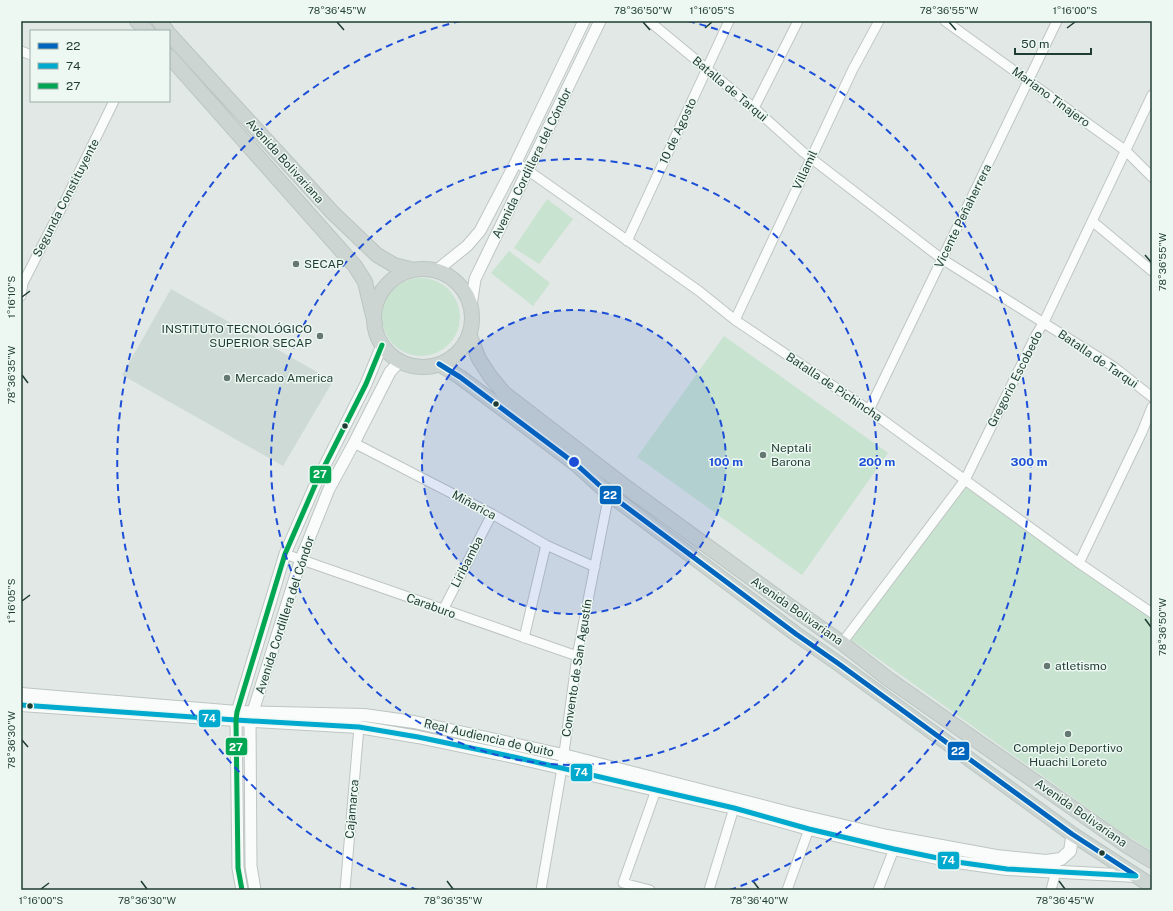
<svg xmlns="http://www.w3.org/2000/svg" width="1173" height="911" font-family="'Public Sans',sans-serif">
<style>
.built{fill:#cedad5}
.green{fill:#c8e3d0}
.lines{fill:none;stroke-linecap:round;stroke-linejoin:round}
.minor-casing{stroke:#bec5c2;stroke-width:11}
.tertiary-casing{stroke:#bec5c2;stroke-width:13}
.secondary-casing{stroke:#bdc6c2;stroke-width:14}
.primary-casing{stroke:#bbc5c1;stroke-width:16}
.minor{stroke:#fafcfb;stroke-width:9}
.tertiary{stroke:#fafcfb;stroke-width:11}
.secondary{stroke:#fafcfb;stroke-width:12}
.primary{stroke:#ccd5d2;stroke-width:14}
.bus-1-casing{stroke:#eef8f3;stroke-width:8}
.bus-2-casing{stroke:#eef8f3;stroke-width:8}
.bus-3-casing{stroke:#eef8f3;stroke-width:8}
.bus-1{stroke:#0065bd;stroke-width:5}
.bus-2{stroke:#00a9ce;stroke-width:5}
.bus-3{stroke:#00a651;stroke-width:5}
.ticks{fill:none;stroke:#1e3c33;stroke-width:1.5}
.ring{fill:none;stroke:#1d4ed8;stroke-width:2;stroke-dasharray:7 5}
.poi-dot{fill:#627871;stroke:#eef8f3;stroke-width:1.5}
.bus-dot{fill:#1e3c33;stroke:#eef8f3;stroke-width:1.5}
.labels{text-anchor:middle;dominant-baseline:central;stroke-width:3;stroke-linejoin:round;paint-order:stroke}
.street-label{font-size:12px;fill:#1e3c33;stroke:#eef8f3}
.poi-label{font-size:12px;fill:#1e3c33;stroke:#eef8f3;text-anchor:start}
.centre{fill:#1d4ed8;stroke:#eef8f3;stroke-width:2}
.ring-label{font-size:12px;text-anchor:middle;font-weight:bold;fill:#1d4ed8;stroke:#eef8f3;stroke-width:3;stroke-linejoin:round;paint-order:stroke}
.line-badge{stroke:#eef8f3;stroke-width:1.5}
.badge-label{font-size:11px;text-anchor:middle;font-weight:bold;fill:#fff}
.neatline{fill:none;stroke:#1e3c33;stroke-width:1.5}
.ticks-label{font-size:10px;text-anchor:middle;fill:#1e3c33}
</style>
<rect width="100%" height="100%" fill="#e1e8e5"/>
<!-- built -->
<path class="built" d="M171,289l162,92 -50,85 -161,-91z"/>
<!-- green -->
<path class="green" d="M547,199l26,20 -34,45 -25,-16z
M509,251l41,32 -17,23 -42,-33z
M382 317a39 39 0 1 1 78 0a39 39 0 1 1-78 0Z
M724,336l164,117 -86,122 -165,-118z
M966,479l186,132v240l-28,-17 -279,-199z"/>
<g class="lines">
<!-- minor casing -->
<g class="minor-casing">
<path id="minor" d="M649,21l105,87 49,44 139,107 172,108 38,30
M945,21l181,130 26,26
M21,51l10,4
M754,108l44,-87
M516,162l183,129 36,29 134,90 210,153 73,50
M1092,221l60,50
M627,241l102,-220
M21,296l2,-13 40,-78 51,-104
M735,320l118,-251 26,-48
M869,410l188,-389
M354,443l138,71 54,31 49,22
M285,554l292,102
M1079,563l63,-131 10,-25
M443,610l49,-96
M524,638l22,-93
M842,643l123,-163 71,-145 8,-13 108,-227
M345,890l14,-163
M541,890l21,-122 15,-112 32,-162
M650,890l-27,-7 33,-93
M709,890l25,-82
M787,890l22,-61
M878,890l16,-41
M1051,890l5,-19v-4"/>
</g>
<!-- tertiary casing -->
<g class="tertiary-casing">
<path id="tertiary" d="M437,270l30,-24 13,-15 36,-69 68,-141
M471,306l4,-27 125,-258
M242,890l-4,-22 -2,-148 1,-8 48,-158 31,-71 50,-99 16,-39
M255,890l-4,-24 -1,-145 51,-162 28,-70 25,-46 36,-71 10,-11"/>
</g>
<!-- secondary casing -->
<g class="secondary-casing">
<path id="secondary" d="M21,694l216,18 127,3 50,7 149,33 230,59 94,22 109,20 50,5 15,-2 9,-8 2,-13v-4
M21,705l215,15 123,7 59,10 96,20 220,51 75,21 85,20 63,13 50,7 129,7"/>
</g>
<!-- primary casing -->
<g class="primary-casing">
<path id="primary" d="M137,21l10,10
M159,21l8,10
M169,34l163,178 45,43 17,10 20,5
M169,56l186,210 10,16 10,42
M374 318a49 49 0 1 1 98 0a49 49 0 1 1-98 0Z
M469,334l10,25 11,17 14,17 122,94 165,120 51,36 45,35 240,168 25,15
M439,364l21,13 117,88 32,29 187,140 43,30 233,170 80,52"/>
</g>
<!-- minor -->
<use href="#minor" class="minor"/>
<!-- tertiary -->
<use href="#tertiary" class="tertiary"/>
<!-- secondary -->
<use href="#secondary" class="secondary"/>
<!-- primary -->
<use href="#primary" class="primary"/>
<!-- bus-1 casing -->
<g class="bus-1-casing">
<path id="bus-1" d="M439,364l21,13 117,88 32,29 187,140 43,30 233,170 63,41"/>
</g>
<!-- bus-2 casing -->
<g class="bus-2-casing">
<path id="bus-2" d="M21,705l215,15 123,7 59,10 96,20 220,51 75,21 85,20 63,13 50,7 129,7"/>
</g>
<!-- bus-3 casing -->
<g class="bus-3-casing">
<path id="bus-3" d="M242,890l-4,-22 -2,-148 1,-8 48,-158 31,-71 50,-99 16,-39"/>
</g>
<!-- bus-1 -->
<use href="#bus-1" class="bus-1"/>
<!-- bus-2 -->
<use href="#bus-2" class="bus-2"/>
<!-- bus-3 -->
<use href="#bus-3" class="bus-3"/>
</g>
<!-- ticks -->
<path class="ticks" d="M337,22l7,8M643,22l7,8M949,22l7,8M705,28l7,-6M1067,28l8,-6M1145,255l6,7M22,297l8,-6M22,375l6,8M22,601l8,-6M1145,619l6,8M22,740l6,7M141,881l6,8M447,881l6,8M753,881l6,8M1059,881l6,8M41,889l8,-6"/>
<!-- distance rings -->
<circle cx="574" cy="462" r="152" fill="#1d4ed8" fill-opacity=".12"/>
<g class="ring">
<circle cx="574" cy="462" r="152"/>
<circle cx="574" cy="462" r="303"/>
<path d="M418 890A455 455 0 0 1 460 21M688 21A455 455 0 0 1 730 890"/>
</g>
<!-- markers -->
<g class="poi-dot">
<circle cx="296" cy="264" r="4"/>
<circle cx="320" cy="336" r="4"/>
<circle cx="227" cy="378" r="4"/>
<circle cx="763" cy="455" r="4"/>
<circle cx="1047" cy="666" r="4"/>
<circle cx="1068" cy="734" r="4"/>
</g>
<g class="bus-dot">
<circle cx="496" cy="404" r="3.5"/>
<circle cx="345" cy="426" r="3.5"/>
<circle cx="30" cy="706" r="3.5"/>
<circle cx="1102" cy="853" r="3.5"/>
</g>
<g class="labels">
<!-- street labels -->
<g class="street-label">
<text transform="translate(730 89) rotate(40)">Batalla de Tarqui</text>
<text transform="translate(1051 97) rotate(36)">Mariano Tinajero</text>
<text transform="translate(678 131) rotate(-65)">10 de Agosto</text>
<text transform="translate(285 161) rotate(48)">Avenida Bolivariana</text>
<text transform="translate(532 163) rotate(-64)">Avenida Cordillera del Cóndor</text>
<text transform="translate(805 170) rotate(-65)">Villamil</text>
<text transform="translate(66 198) rotate(-63)">Segunda Constituyente</text>
<text transform="translate(963 216) rotate(-64)">Vicente Peñaherrera</text>
<text transform="translate(1098 359) rotate(34)">Batalla de Tarqui</text>
<text transform="translate(1015 379) rotate(-63)">Gregorio Escobedo</text>
<text transform="translate(834 387) rotate(34)">Batalla de Pichincha</text>
<text transform="translate(474 505) rotate(28)">Miñarica</text>
<text transform="translate(467 562) rotate(-63)">Liribamba</text>
<text transform="translate(431 606) rotate(20)">Caraburo</text>
<text transform="translate(797 611) rotate(35)">Avenida Bolivariana</text>
<text transform="translate(285 615) rotate(-72)">Avenida Cordillera del Cóndor</text>
<text transform="translate(577 668) rotate(-81)">Convento de San Agustín</text>
<text transform="translate(489 738) rotate(13)">Real Audiencia de Quito</text>
<text transform="translate(352 809) rotate(-85)">Cajamarca</text>
<text transform="translate(1081 813) rotate(35)">Avenida Bolivariana</text>
</g>
<!-- poi labels -->
<g class="poi-label">
<text x="304" y="264">SECAP</text>
<text x="312" y="329" text-anchor="end">INSTITUTO TECNOLÓGICO<tspan x="312" dy="14">SUPERIOR SECAP</tspan></text>
<text x="235" y="378">Mercado America</text>
<text x="771" y="448">Neptali<tspan x="771" dy="14">Barona</tspan></text>
<text x="1055" y="666">atletismo</text>
<text x="1068" y="748" text-anchor="middle">Complejo Deportivo<tspan x="1068" dy="14">Huachi Loreto</tspan></text>
</g>
</g>
<circle cx="574" cy="462" r="6" class="centre"/>
<g class="ring-label">
<text x="726" y="466">100 m</text>
<text x="877" y="466">200 m</text>
<text x="1029" y="466">300 m</text>
</g>
<g class="line-badge">
<rect x="309" y="465" width="23" height="19" rx="4" fill="#00a651"/>
<rect x="599" y="485" width="23" height="20" rx="4" fill="#0065bd"/>
<rect x="198" y="709" width="23" height="19" rx="4" fill="#00a9ce"/>
<rect x="225" y="737" width="23" height="19" rx="4" fill="#00a651"/>
<rect x="947" y="741" width="23" height="20" rx="4" fill="#0065bd"/>
<rect x="570" y="763" width="23" height="19" rx="4" fill="#00a9ce"/>
<rect x="937" y="851" width="23" height="19" rx="4" fill="#00a9ce"/>
</g>
<g class="badge-label">
<text x="320" y="478">27</text>
<text x="610" y="499">22</text>
<text x="209" y="722">74</text>
<text x="236" y="751">27</text>
<text x="958" y="755">22</text>
<text x="581" y="776">74</text>
<text x="948" y="864">74</text>
</g>
<!-- border -->
<rect width="1173" height="911" fill="none" stroke="#eef8f3" stroke-width="44"/>
<!-- legend -->
<rect x="30" y="30" width="140" height="72" fill="#eef8f3" stroke="#9bada6"/>
<rect x="38" y="43" width="20" height="6" fill="#0065bd" stroke="#9bada6"/>
<text x="66" y="50" font-size="12" fill="#1e3c33">22</text>
<rect x="38" y="63" width="20" height="6" fill="#00a9ce" stroke="#9bada6"/>
<text x="66" y="70" font-size="12" fill="#1e3c33">74</text>
<rect x="38" y="83" width="20" height="6" fill="#00a651" stroke="#9bada6"/>
<text x="66" y="90" font-size="12" fill="#1e3c33">27</text>
<!-- scale -->
<path d="M1015 48v6h76v-6" fill="none" stroke="#1e3c33" stroke-width="2"/>
<text x="1021" y="48" font-size="12" fill="#1e3c33" stroke="#eef8f3" stroke-width="3" paint-order="stroke">50 m</text>
<rect x="22" y="22" width="1129" height="867" class="neatline"/>
<g class="ticks-label">
<text x="337" y="14">78°36'45"W</text>
<text x="643" y="14">78°36'50"W</text>
<text x="712" y="14">1°16'05"S</text>
<text x="949" y="14">78°36'55"W</text>
<text x="1075" y="14">1°16'00"S</text>
<text transform="translate(1162 262) rotate(-90)" y="4">78°36'55"W</text>
<text transform="translate(11 297) rotate(-90)" y="4">1°16'10"S</text>
<text transform="translate(11 375) rotate(-90)" y="4">78°36'35"W</text>
<text transform="translate(11 601) rotate(-90)" y="4">1°16'05"S</text>
<text transform="translate(1162 627) rotate(-90)" y="4">78°36'50"W</text>
<text transform="translate(11 740) rotate(-90)" y="4">78°36'30"W</text>
<text x="41" y="904">1°16'00"S</text>
<text x="147" y="904">78°36'30"W</text>
<text x="453" y="904">78°36'35"W</text>
<text x="759" y="904">78°36'40"W</text>
<text x="1065" y="904">78°36'45"W</text>
</g>
</svg>
